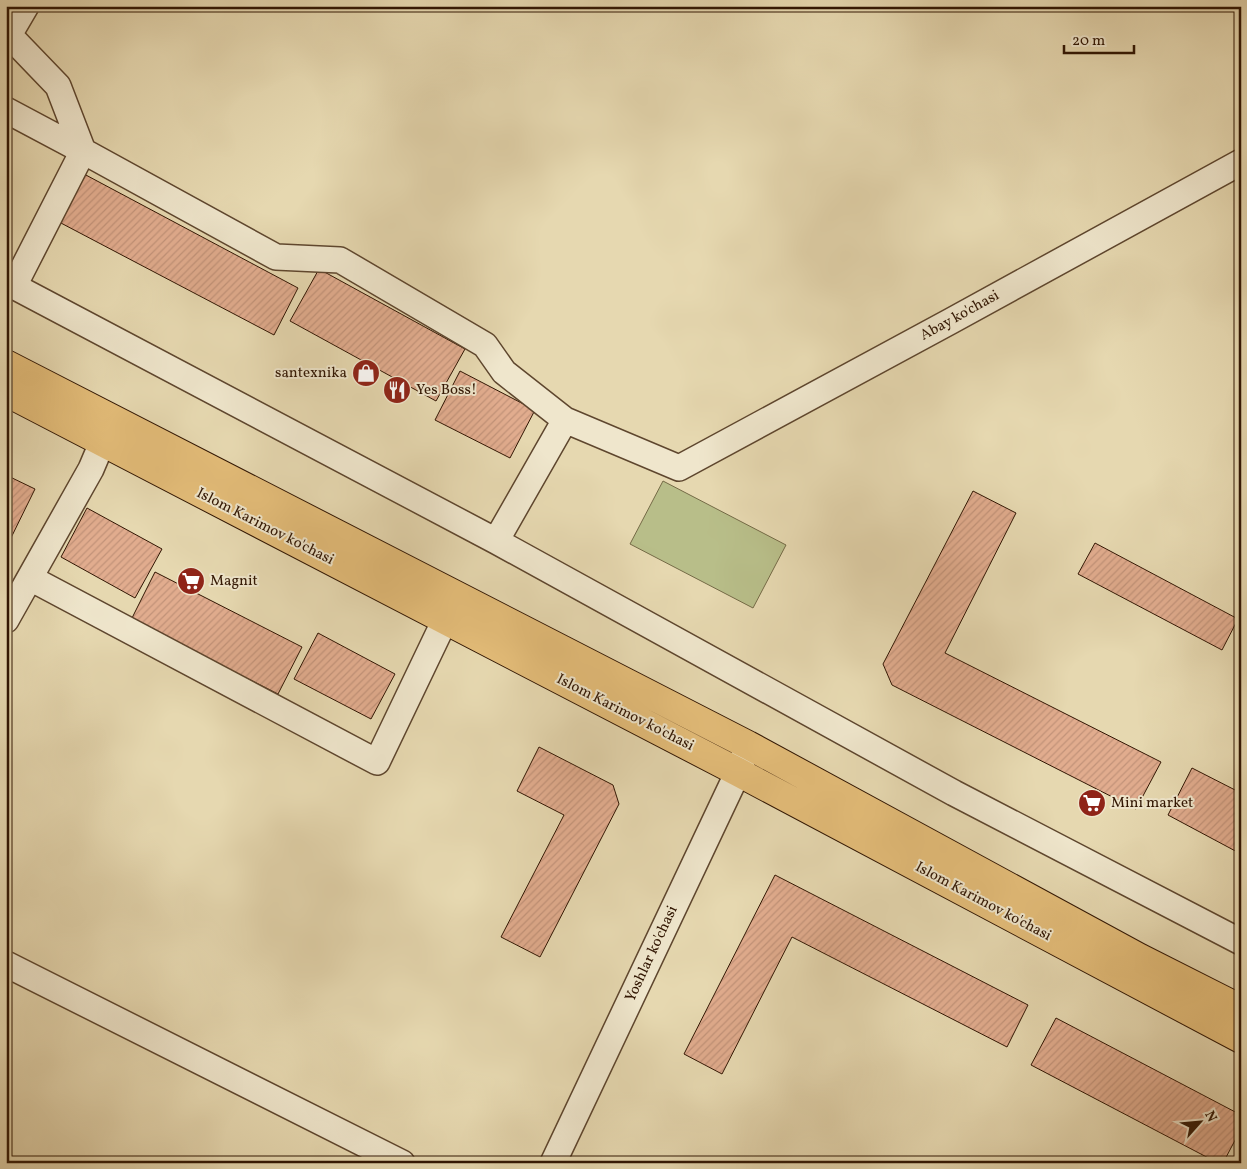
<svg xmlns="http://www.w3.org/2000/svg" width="1247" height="1169" font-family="Vollkorn,serif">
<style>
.grass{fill:#b8be89;stroke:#746a46}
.building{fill:url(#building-hatch);stroke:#311603}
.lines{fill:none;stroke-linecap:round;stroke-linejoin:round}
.minor-casing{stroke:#5e462e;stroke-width:28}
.major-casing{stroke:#311603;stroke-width:30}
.minor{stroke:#efe6cc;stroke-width:25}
.major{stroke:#e3bc78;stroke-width:28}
.labels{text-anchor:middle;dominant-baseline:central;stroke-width:4;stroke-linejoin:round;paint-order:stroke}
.street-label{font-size:15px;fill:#311603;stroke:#efe6cc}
.poi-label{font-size:15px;fill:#311603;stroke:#efe6cc;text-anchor:start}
</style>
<defs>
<pattern id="building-hatch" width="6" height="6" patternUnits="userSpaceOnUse" patternTransform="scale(1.25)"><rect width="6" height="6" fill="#e1ac8e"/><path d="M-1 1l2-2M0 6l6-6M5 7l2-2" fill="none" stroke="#c29379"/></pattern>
</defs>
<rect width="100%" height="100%" fill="#e6d8b0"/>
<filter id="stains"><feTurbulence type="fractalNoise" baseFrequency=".004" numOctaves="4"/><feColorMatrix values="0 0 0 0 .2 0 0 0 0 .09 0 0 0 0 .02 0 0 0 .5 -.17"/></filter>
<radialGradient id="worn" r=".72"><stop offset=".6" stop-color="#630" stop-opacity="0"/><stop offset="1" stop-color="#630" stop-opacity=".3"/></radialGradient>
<!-- grass -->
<path class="grass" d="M663,481l123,64 -33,63 -123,-64z"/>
<!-- building -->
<path class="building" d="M84,174l214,114 -24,47 -215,-113z
M319,269l146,80 -29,52 -146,-80z
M460,371l75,39 -25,48 -75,-38z
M6,475l29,14 -29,59z
M973,491l43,22 -71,140 216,109 -25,47 -244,-124 -9,-21z
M87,508l75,41 -27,49 -74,-41z
M1095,543l143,76 -16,31 -144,-76z
M155,572l147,75 -24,47 -147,-74z
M318,633l77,41 -24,45 -77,-40z
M539,747l74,38 6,19 -79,153 -39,-20 63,-122 -47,-24z
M1192,768l49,25v61l-73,-39z
M775,875l253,130 -21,42 -215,-110 -70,137 -38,-20z
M1056,1018l185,97v14l-18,34h-5l-187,-98z"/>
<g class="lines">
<!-- minor casing -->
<g class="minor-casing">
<path id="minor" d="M6,32l52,54 25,65 -69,135
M9,35l17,-29
M6,110l77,41 193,106 64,3 145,85 19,27 61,48 114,48 272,-147 290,-159
M6,282l490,259 458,252 287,149
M496,541l69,-121
M30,578l347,184 68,-142
M6,620l85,-151 11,-26
M6,964l396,199
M553,1163l185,-391 10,-27"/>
</g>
<!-- major casing -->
<g class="major-casing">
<path id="major" d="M6,364l742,381 392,213 101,51
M6,392l732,380 503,267"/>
</g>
<!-- minor -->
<use href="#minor" class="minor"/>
<!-- major -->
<use href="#major" class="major"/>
</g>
<!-- icons -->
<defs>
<g id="shop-disc" transform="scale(1.4375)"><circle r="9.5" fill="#8f2418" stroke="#efe6cc"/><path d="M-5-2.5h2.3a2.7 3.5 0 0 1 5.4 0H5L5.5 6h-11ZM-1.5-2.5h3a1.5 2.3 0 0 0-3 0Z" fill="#fff"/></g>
<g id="restaurant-disc" transform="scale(1.4375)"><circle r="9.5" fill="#8f2418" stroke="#efe6cc"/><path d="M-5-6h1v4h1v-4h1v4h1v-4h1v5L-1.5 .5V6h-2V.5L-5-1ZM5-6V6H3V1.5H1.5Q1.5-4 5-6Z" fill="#fff"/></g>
<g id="supermarket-disc" transform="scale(1.4375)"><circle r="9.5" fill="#8f2418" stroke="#efe6cc"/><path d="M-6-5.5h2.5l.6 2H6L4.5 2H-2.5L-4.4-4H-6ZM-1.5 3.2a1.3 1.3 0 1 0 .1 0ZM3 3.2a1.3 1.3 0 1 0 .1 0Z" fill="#fff"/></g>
</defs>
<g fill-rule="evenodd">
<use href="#shop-disc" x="366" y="373"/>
<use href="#restaurant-disc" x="397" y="390"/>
<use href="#supermarket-disc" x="191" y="581"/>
<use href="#supermarket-disc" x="1092" y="803"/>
</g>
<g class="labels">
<!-- street labels -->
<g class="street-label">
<text transform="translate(960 316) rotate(-29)">Abay ko'chasi</text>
<text transform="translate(265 527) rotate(27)">Islom Karimov ko'chasi</text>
<text transform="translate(625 713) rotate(27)">Islom Karimov ko'chasi</text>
<text transform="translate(983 902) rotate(28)">Islom Karimov ko'chasi</text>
<text transform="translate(652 954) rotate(-65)">Yoshlar ko'chasi</text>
</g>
<!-- poi labels -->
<g class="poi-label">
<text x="347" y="373" text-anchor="end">santexnika</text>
<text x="416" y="390">Yes Boss!</text>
<text x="210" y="581">Magnit</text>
<text x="1111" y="803">Mini market</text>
</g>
</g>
<!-- margin -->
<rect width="1247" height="1169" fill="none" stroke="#e6d8b0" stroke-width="25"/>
<rect x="8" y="8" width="1232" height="1154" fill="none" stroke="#311603" stroke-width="2.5"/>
<rect x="12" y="12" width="1222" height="1144" fill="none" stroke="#311603"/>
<!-- north arrow -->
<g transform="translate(1200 1122) rotate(63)" stroke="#efe6cc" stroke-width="4" paint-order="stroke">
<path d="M0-4L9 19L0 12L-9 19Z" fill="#311603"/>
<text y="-8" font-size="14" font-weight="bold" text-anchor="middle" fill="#311603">N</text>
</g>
<!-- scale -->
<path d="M1064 45v8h70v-8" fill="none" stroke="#311603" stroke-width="2.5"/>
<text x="1072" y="45" font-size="15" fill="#311603" stroke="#efe6cc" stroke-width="4" paint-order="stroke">20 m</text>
<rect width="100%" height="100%" filter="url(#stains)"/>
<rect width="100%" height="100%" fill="url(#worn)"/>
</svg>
